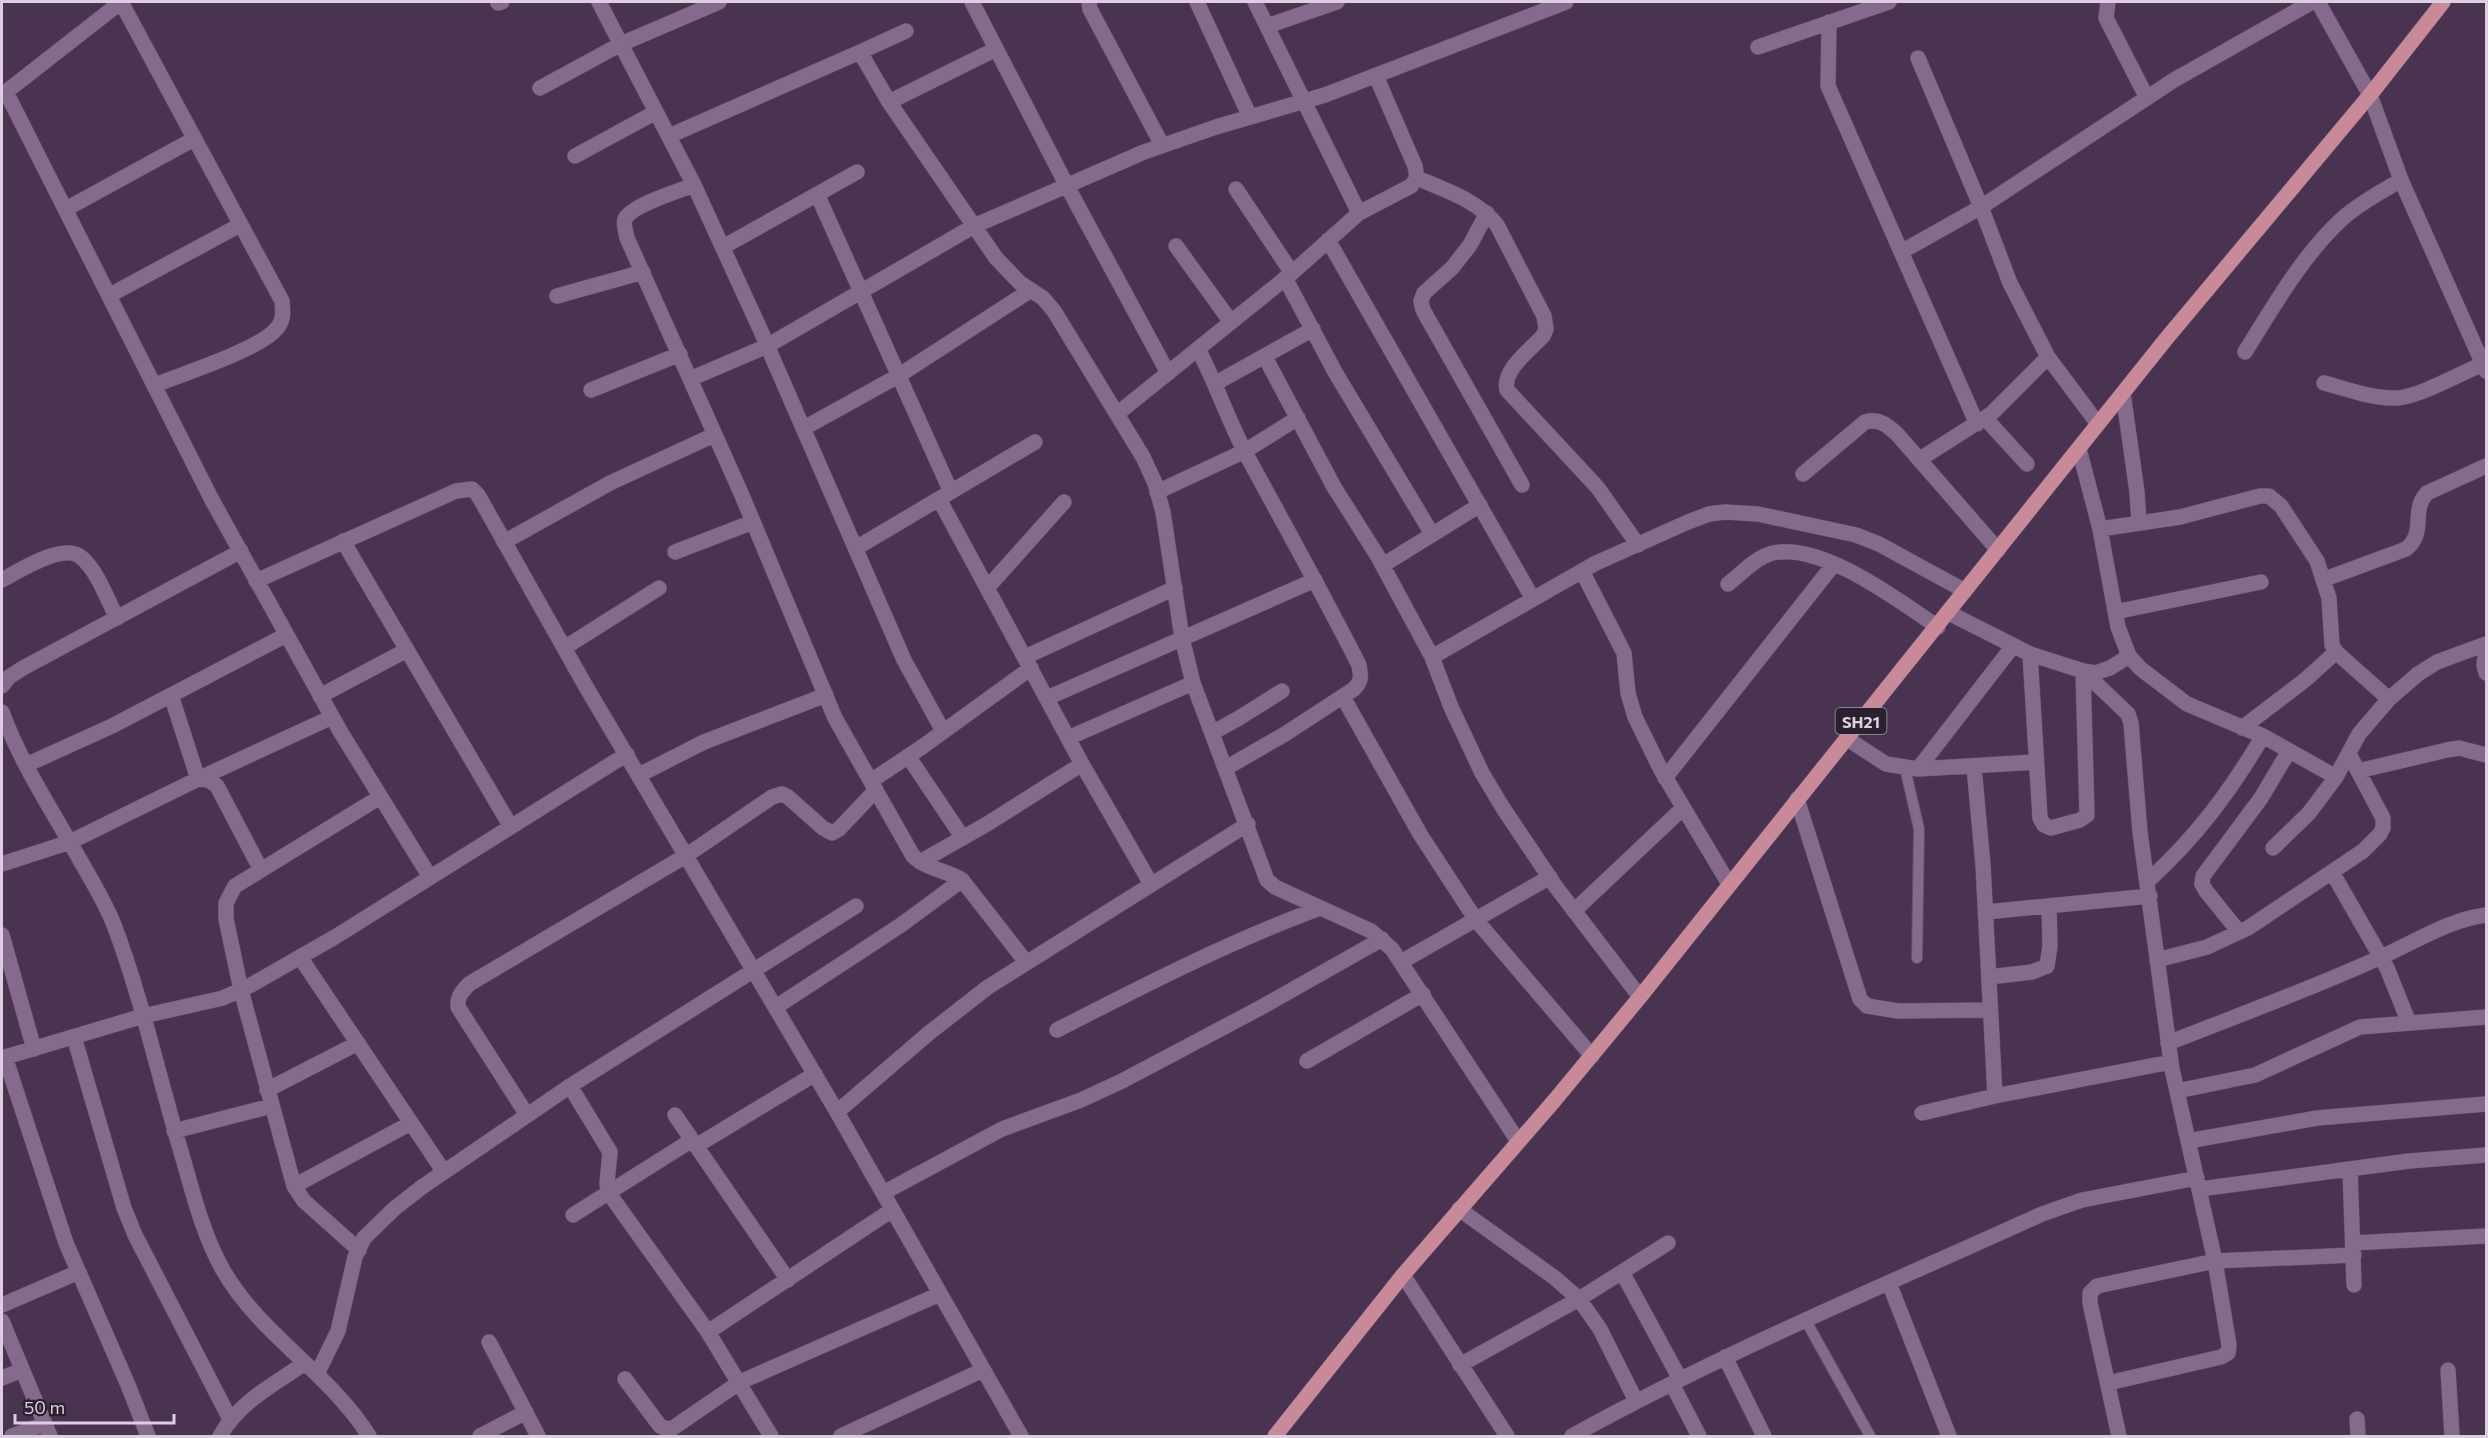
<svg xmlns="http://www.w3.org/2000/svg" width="2488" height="1438" font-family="Commissioner,sans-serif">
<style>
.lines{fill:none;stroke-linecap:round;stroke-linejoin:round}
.lane-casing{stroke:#64506a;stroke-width:12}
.street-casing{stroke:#64506a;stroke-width:16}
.secondary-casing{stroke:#64506a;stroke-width:16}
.primary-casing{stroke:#64506a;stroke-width:16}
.lane{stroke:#846b8c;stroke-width:10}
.street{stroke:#846b8c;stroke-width:15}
.secondary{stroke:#846b8c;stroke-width:15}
.primary{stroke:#c88a99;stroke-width:15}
.labels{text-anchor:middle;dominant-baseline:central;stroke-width:6;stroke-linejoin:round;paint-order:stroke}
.shield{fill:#2a202e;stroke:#a79aac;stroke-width:1.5}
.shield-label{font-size:16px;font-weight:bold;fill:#ddcfe2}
</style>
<rect width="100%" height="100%" fill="#4a3351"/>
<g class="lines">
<!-- lane casing -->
<g class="lane-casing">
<path id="lane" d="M1905,768l14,61 -2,129
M1806,1321l64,115"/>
</g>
<!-- street casing -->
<g class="street-casing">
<path id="street" d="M121,2l161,299c1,10 2,18 -4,26 -16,22 -96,47 -123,58
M599,2l95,183 66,144 144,331 39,71
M972,2l95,184 101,187
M1089,2l1,7 72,136
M1197,2l53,115
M1255,2l104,211
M2108,2l-2,16 41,80
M498,3l4,-1
M1829,22l-1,64 149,338
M1267,26l70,-24
M1758,47l131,-45
M860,52l46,-21
M1918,58l63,149 29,76 38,74 50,67
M540,88l81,-44 98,-42
M6,92l206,408 128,231 90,146
M2,95l119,-93
M889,102l107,-53
M669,136l191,-84 29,50 107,156 24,25 23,15 11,13 89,146 12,26 8,29 19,126 11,45 74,197 8,7 96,44 21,18 126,192
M575,156l81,-44
M1417,178c28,12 60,22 80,47l47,91 2,13 -3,7c-13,14 -41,34 -36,54l91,98 40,57
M694,185c-15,6 -62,20 -69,34 -2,6 1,13 2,19l114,255 94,225 78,138c13,13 33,14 49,24l64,82
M1236,189l56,84
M817,194l134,298
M66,209l128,-70
M1487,213l-17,32 -18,23 -28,25 -3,8 2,9 99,175
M1328,240l205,359
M1176,246l55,76
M723,247l134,-75
M1901,252l80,-45 193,-127 138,-78
M1285,278l50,94 97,162
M110,295l130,-70
M557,296l86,-24
M1198,349c18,34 30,71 48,105 38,70 77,140 113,211 2,11 3,16 -5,24l-69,45 -59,34
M2245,352c28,-45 59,-99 98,-134 18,-16 38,-26 58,-38
M1265,357l69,130 43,68 55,102 19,50 31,66 21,35 53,79 84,110
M690,379l77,-33 207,-120 170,-74 72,-25 109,-32 241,-93
M1216,383l97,-54
M2324,383c23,6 49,16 73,15 22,-1 64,-25 86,-34
M591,390l89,-36
M2123,393l14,99 2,31
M1117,414l175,-141 67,-60 52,-27 6,-8 -2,-12 -39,-90
M1985,418l42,46
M804,428l94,-52 133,-86
M2079,449l21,80 18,98 11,29 12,13 46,35 76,32 73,41
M1920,459l71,-45 57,-57
M1803,474l62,-52c14,-4 22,3 32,12l101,116
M1157,492l88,-41 53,-33
M939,499l143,265 69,120
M2100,529l80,-12 80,-21h9l12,10 36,55 12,37 3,47 4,7 53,47
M343,541l168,286
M504,542l106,-59 104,-48
M856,548l179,-106
M675,552l78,-30
M1383,565l97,-60
M1582,571l42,82 4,40 7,24 26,53 68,114
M2325,579l81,-30c21,-17 4,-38 21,-56l59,-27
M2,580c17,-9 63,-39 80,-22 16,14 25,41 35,60
M256,581l200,-90 16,-2 6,6 107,190 252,427 184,324
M1728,584c14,-11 28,-27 45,-31 49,-11 126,48 165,74
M988,587l76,-85
M2115,612l146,-30
M1949,613l81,41 53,17 12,2 15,-5 19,-12
M564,648l95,-60
M2486,649l-2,16 2,8
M2030,654l10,164 4,7 7,3 29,-8 7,-5 -4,-144
M1025,657l150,-69
M1432,657l164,-94 92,-41 21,-8 16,-2 33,2 98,21 23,9 86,47
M2083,671l45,43 3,9 9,109 32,237 43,192 14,84 -1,8 -7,4 -113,26
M2,686l7,-9 14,-9 218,-117
M171,695l27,84 134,-62
M320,696l87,-46
M1343,697l77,137 56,86 116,136
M1047,698l268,-118
M2,712c19,52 51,100 78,148 12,21 25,42 34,65 28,74 45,153 68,230 11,38 21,80 41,115 37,65 107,103 146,166
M2242,728l63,-48 31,-28
M1212,733l27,-15 43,-27
M1068,738l125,-55
M1846,738l40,26 32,5 118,-7
M908,756l55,82
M26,765l86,-39 174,-91
M1974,767l9,98 12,231
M1918,769l95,-123
M2358,771l89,-21 12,-2 27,7
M639,775l65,-33 122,-47
M1665,778l169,-214
M871,781l51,-34 109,-79
M1797,799l63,200 7,7 31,5 92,-1
M2273,848l36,-35 27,-36 23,-43 30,-35 29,-25 19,-12 49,-18
M920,862l67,-38 95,-60
M2,864l68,-22 128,-63 11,1 8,6 44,84
M2332,872l55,96 22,55
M2148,881c49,-45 81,-88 115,-145
M1574,911l109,-103
M1986,912l164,-16
M2239,932l-33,-41 -4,-7 1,-8 58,-78 28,-47
M2,935l32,114
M300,957l144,215
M2157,960l50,-13 41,-19 115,-77 17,-17 3,-6v-10l-34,-64
M1401,962l149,-85
M1989,977l43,-5 15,-6 3,-20 -1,-40
M776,1007l125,-82 61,-45
M1057,1030c86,-44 171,-88 263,-122
M74,1037l50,171 11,27 95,184
M2168,1043c71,-28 143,-54 213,-86 34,-15 67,-37 105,-42
M5,1057l61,186 62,142 20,51
M2,1058l141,-42 80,-18 28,-13 84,-48 292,-183
M1307,1061l116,-67
M570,1086l40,66 -3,31 1,9 100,140 63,104
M267,1090l91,-47
M2177,1091l78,-16 105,-48 126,-10
M837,1112l92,-79 59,-46 260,-163
M1922,1113l73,-17 176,-34
M527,1115l-69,-108c-1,-11 4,-15 11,-23l218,-129 85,-58 10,-3 6,3 35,31 9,5 7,-4 37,-39
M675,1115l113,165
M174,1131l98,-25
M2188,1141l129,-23 169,-14
M696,1146l119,-72
M2350,1169l4,116
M294,1186l117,-63
M2200,1189l209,-28 77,-6
M883,1193l119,-64 79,-29 41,-19 138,-73 122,-69
M1459,1209l96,69 24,21 21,30 36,72
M573,1215l119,-75
M2353,1243l133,-7
M359,1250l-55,-49 -10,-15 -53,-196 -15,-71v-16l9,-17 145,-89
M1622,1272l58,107
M1403,1275l104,161
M1889,1283l60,153
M2,1305l72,-31h6
M2,1321l48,115
M708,1332l184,-122
M489,1342l49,94
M1725,1357l39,79
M1460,1365l119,-66 89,-56
M2448,1370l4,66
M317,1374l21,-43 17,-74 9,-19 31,-30 27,-21 148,-101 286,-180
M2,1378l20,-8
M625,1379l35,47 7,3 6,-1 67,-46 200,-88
M1672,1384l27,52
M2357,1419l1,17
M12,1436l33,-12
M220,1436c18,-33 54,-52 85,-73
M480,1436l46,-24
M841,1436l142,-66
M1572,1436c151,-84 312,-150 470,-222l40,-14 115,-22
M2119,1436l-29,-133v-10l7,-7 118,-25 139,-6"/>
</g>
<!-- secondary casing -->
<g class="secondary-casing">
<path id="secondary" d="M2318,2l52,93 31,85 85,191"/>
</g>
<!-- primary casing -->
<g class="primary-casing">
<path id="primary" d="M1275,1436l128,-161 151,-174 86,-104 526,-658 204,-244 73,-93"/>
</g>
<!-- lane -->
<use href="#lane" class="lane"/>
<!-- street -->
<use href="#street" class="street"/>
<!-- secondary -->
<use href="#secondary" class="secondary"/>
<!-- primary -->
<use href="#primary" class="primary"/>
</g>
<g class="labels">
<!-- shield labels -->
<rect class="shield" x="1835.5" y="708" width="51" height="26" rx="4.5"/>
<g class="shield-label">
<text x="1861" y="721">SH21</text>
</g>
</g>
<!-- border -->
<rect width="2488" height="1438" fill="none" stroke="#ddcfe2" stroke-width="6"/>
<!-- scale -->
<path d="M15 1414v9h159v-9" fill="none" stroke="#ddcfe2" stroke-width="3"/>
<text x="24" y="1414" font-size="18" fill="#ddcfe2" stroke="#2a202e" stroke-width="4.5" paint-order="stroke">50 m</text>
</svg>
